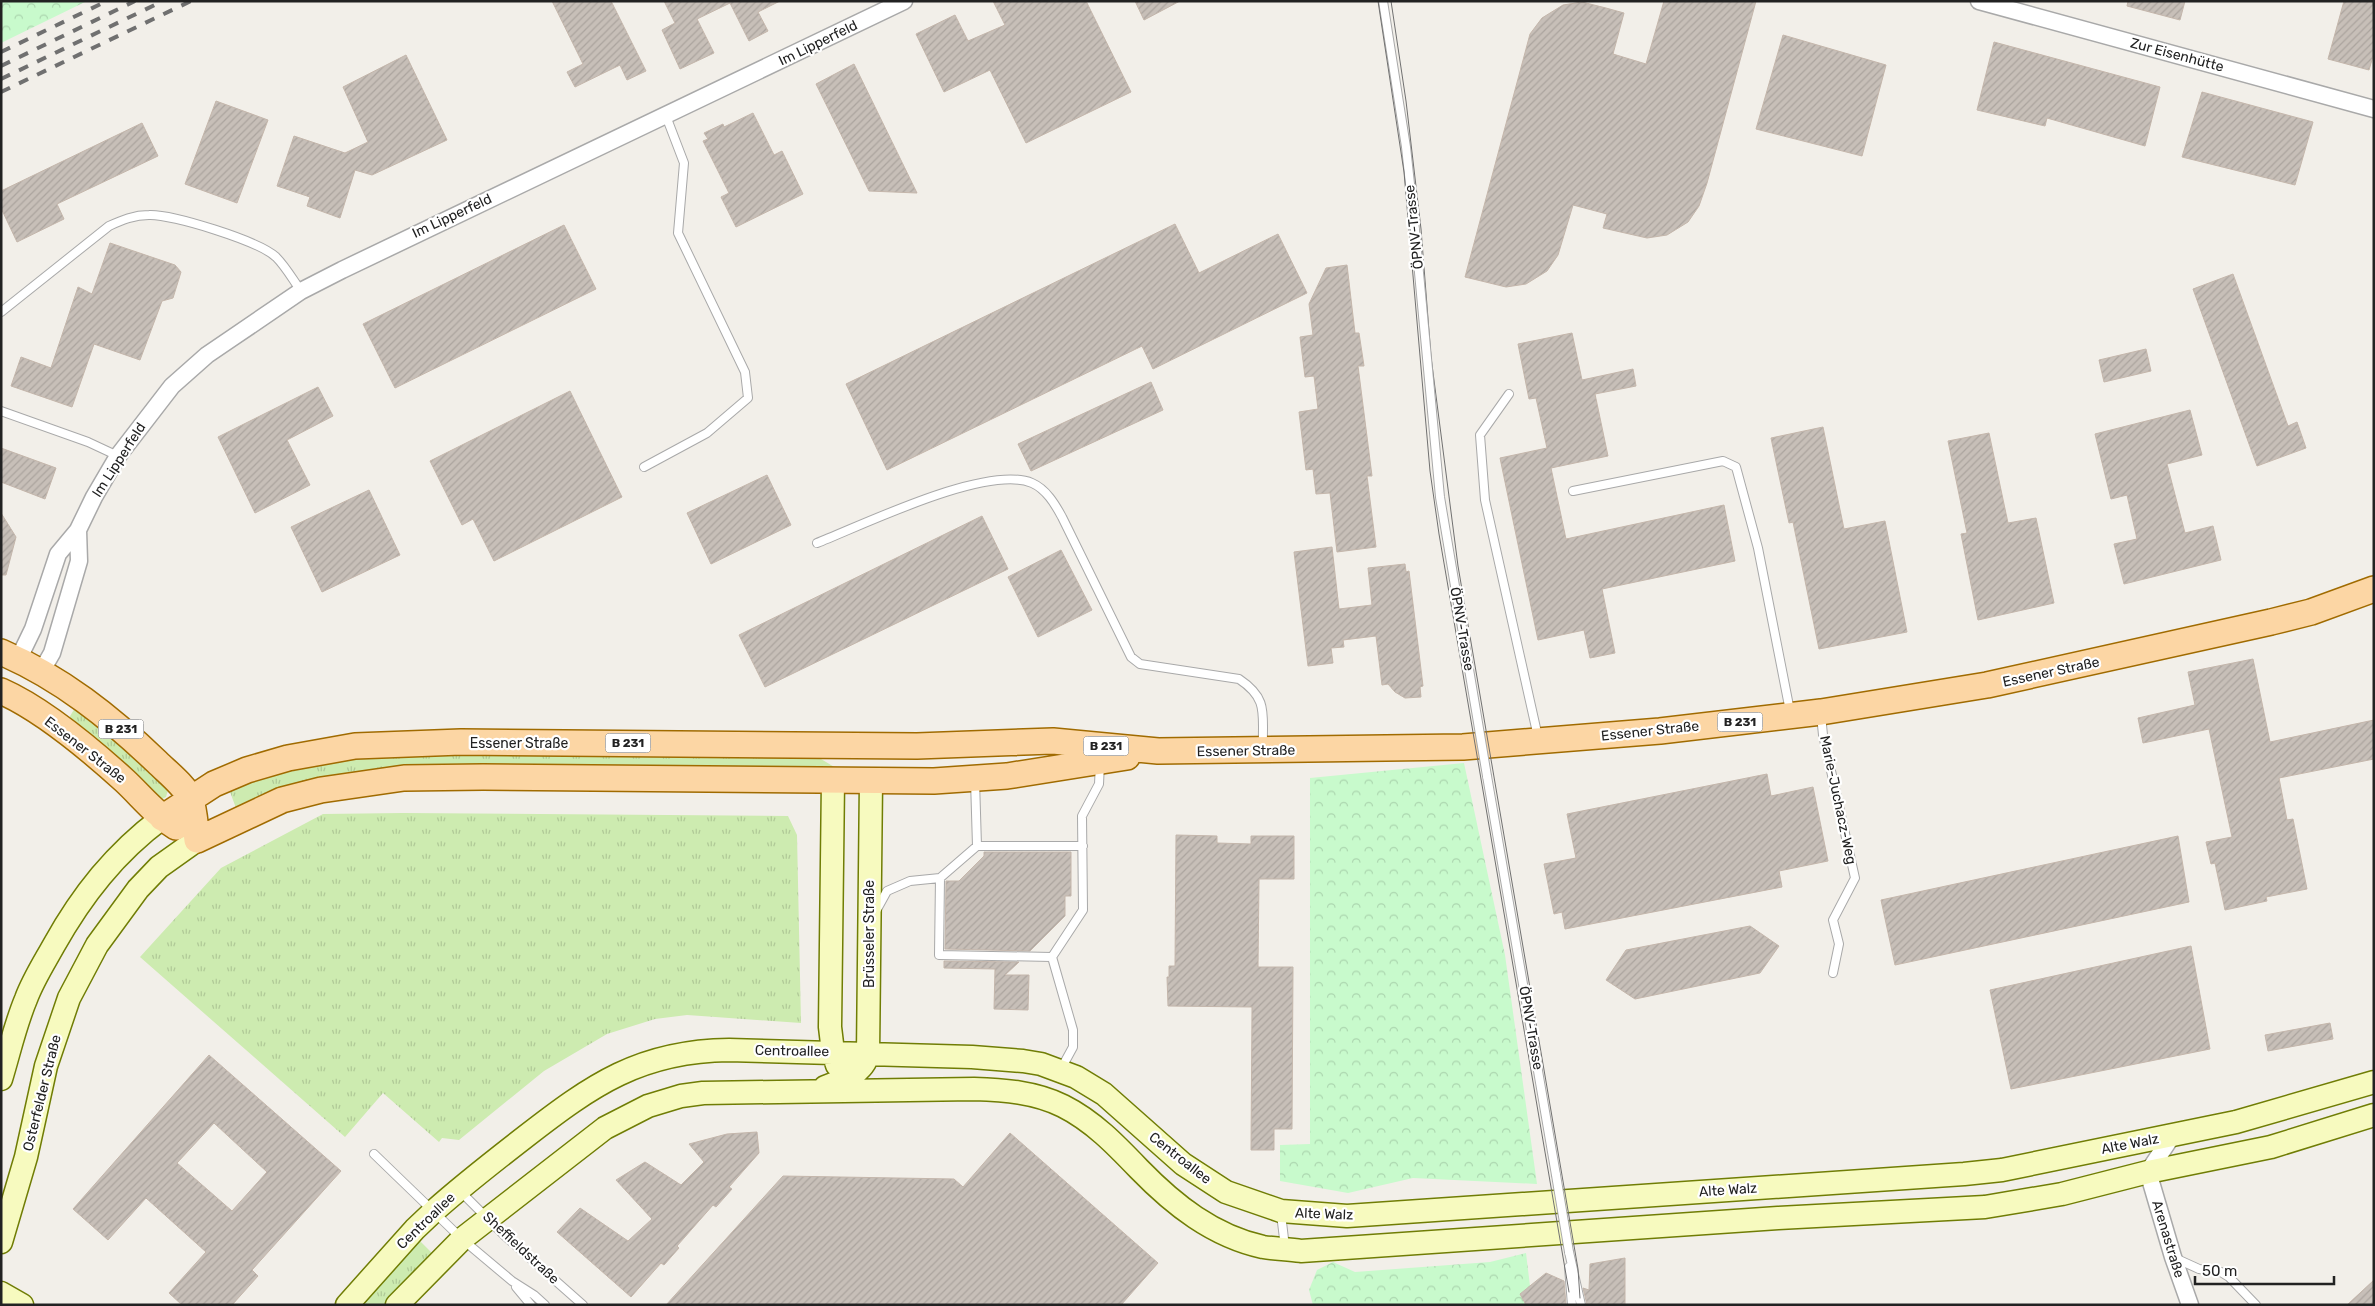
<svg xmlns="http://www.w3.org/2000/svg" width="2375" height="1306" font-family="Rubik,sans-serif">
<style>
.grass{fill:url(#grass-tufts)}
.park{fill:url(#park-crowns)}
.building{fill:url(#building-hatch);stroke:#c4b6ab;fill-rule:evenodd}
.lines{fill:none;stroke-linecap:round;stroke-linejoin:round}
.lane-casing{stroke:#a9a9a9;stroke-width:10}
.street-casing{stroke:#a9a9a9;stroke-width:19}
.secondary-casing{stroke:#707d05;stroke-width:25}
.primary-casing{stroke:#a06b00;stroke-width:28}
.lane{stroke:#fff;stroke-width:8}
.street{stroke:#fff;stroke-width:16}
.secondary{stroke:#f7fabf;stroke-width:22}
.primary{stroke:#fcd6a4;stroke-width:25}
.tram{stroke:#707070;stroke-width:1}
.rail{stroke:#707070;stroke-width:4;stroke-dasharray:10 10;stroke-linecap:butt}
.lane-bridge-casing{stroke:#a9a9a9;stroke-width:10;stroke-linecap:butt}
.lane-bridge{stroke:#fff;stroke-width:8}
.labels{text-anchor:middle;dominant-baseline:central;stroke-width:4.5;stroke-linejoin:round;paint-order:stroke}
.shield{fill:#fff;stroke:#646464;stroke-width:1}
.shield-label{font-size:12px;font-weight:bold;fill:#222}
.street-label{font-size:14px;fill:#222;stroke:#fff}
</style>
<defs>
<pattern id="grass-tufts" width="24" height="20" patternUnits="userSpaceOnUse" patternTransform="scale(1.25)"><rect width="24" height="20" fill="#cdebb0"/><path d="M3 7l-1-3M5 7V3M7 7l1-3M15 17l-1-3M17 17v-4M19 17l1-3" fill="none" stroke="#b0c997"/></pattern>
<pattern id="park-crowns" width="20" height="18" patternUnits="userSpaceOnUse" patternTransform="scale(1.25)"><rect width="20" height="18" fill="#c8facc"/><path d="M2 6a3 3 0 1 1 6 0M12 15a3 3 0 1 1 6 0" fill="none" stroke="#acd6af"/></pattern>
<pattern id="building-hatch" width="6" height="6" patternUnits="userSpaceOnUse" patternTransform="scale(1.25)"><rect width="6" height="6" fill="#c7bfb8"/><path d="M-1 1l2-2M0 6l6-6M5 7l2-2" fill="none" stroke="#aba49e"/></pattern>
</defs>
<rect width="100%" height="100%" fill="#f2efe9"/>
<!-- grass -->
<path class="grass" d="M76,706l74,65 18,19 -2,7 -6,3 -32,-33 -59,-49z
M395,753l421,3 20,12 -2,3 -394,-2 -203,42 -8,-22c53,-24 109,-30 166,-36z
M403,813l385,3 9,19 4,188 -114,-8 -32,4 -48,15 -63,37 -85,69 -17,-2 -3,4 -56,-49 -38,44 -205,-180 81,-89 102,-54z
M419,1240l14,14 -46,51h-26z"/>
<!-- park -->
<path class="park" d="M1,1h86l-86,42z
M1464,763l41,192 32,229 -124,-6 -65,15 -68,-12v-36l30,-1v-366z
M1526,1253l4,33 -10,8 6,11h-213l-4,-15 8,-20 16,-8 22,10 135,-10z"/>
<!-- building -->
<path class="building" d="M552,1h59l35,70 -19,9 -7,-15 -45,22 -8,-15 16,-8z
M664,1h116l-22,11 10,19 -19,10 -19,-38 -33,16 17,34 -34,16 -18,-39 13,-7z
M993,1h93l45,91 -105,51 -36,-73 -46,22 -28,-58 39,-19 13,26 37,-16z
M1135,1h45l-36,19z
M1664,1h92l-49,182 -8,23 -11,16 -21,13 -20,3 -44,-10 4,-14 -34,-9 -15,50 -11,16 -21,13 -20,3 -41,-10 65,-243 12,-16 21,-13 19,-3 24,6 18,5 -11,41 33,10z
M2128,1h57l-5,19 -53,-14z
M2344,1h30v52l-5,17 -41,-11z
M1783,35l103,30 -24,91 -106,-27z
M1994,42l166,45 -15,59 -98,-28 -2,8 -68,-16z
M406,55l41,85 -75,35 -17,-5 -15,48 -33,-12 3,-9 -33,-11 17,-50 51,17 23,-11 -25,-55z
M854,64l63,129 -48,-2 -53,-107z
M2202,92l111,30 -18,63 -113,-28z
M216,101l52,19 -31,83 -52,-19z
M753,113l21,42 8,-4 21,43 -67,33 -15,-30 8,-4 -26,-52 5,-2 -4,-6 19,-9 1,3z
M142,123l16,33 -101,48 7,15 -47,23 -16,-34v-17z
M1175,224l24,49 79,-39 29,59 -154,76 -11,-23 -255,124 -41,-86z
M564,225l32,64 -201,99 -32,-64z
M110,243l65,22 6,7 -8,26 -11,3 -22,59 -46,-16 -22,63 -61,-21 10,-29 30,11 27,-81 14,7z
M1347,265l8,68h4l5,33h-6l14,110h-5l9,71 -39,5 -7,-59 -14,1 -3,-25 -7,1 -7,-58 19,-3 -4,-33 -9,1 -5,-40 13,-2 -4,-31 17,-36z
M2233,274l55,152 9,-4 9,26 -49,18 -64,-177z
M1572,333l10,47 51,-11 3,17 -41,8 13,62 -57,12 15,71 158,-34 11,56 -133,28 13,64 -25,5 -6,-28 -46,10 -38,-182 47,-10 -11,-50 -7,1 -11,-55z
M2146,349l5,22 -47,11 -5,-22z
M1151,382l12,28 -132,61 -13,-27z
M318,387l15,29 -46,24 23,45 -55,28 -37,-76z
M570,391l52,106 -128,64 -21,-42 -11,6 -32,-64z
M2190,410l12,45 -35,9 18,69 28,-7 8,34 -97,24 -10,-40 23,-5 -10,-44 -16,4 -16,-65z
M1823,427l21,102 41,-8 22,111 -88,17 -26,-127 -4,1 -18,-85z
M1989,433l19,90 28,-5 18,85 -76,17 -17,-86 6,-1 -19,-92z
M1,448l55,20 -11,31 -44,-17z
M767,475l24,50 -80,39 -24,-51z
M369,490l31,65 -78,37 -31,-65z
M1,513l15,24 -10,38h-5z
M982,516l26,53 -243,118 -26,-52z
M1332,547l7,62 33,-4 -4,-37 37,-4 1,8 3,-1 14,115 -3,1 1,10 -16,1 -10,-6 -7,-8 -6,1 -6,-49 -33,4 1,7 -13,1 2,15 -25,3 -14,-114z
M1061,550l31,60 -54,27 -30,-60z
M2253,659l17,83 104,-22v39l-95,19 8,42 6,-1 14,70 -41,8 1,4 -42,9 -10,-47 -4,1 -5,-22 26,-5 -23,-108 -66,14 -5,-25 57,-13 -7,-33z
M1767,774l4,22 42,-9 15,74 -49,10 3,16 -217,42 -3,-17 -8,2 -10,-50 32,-6 -9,-44z
M1176,835l41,1v7l34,1v-8h43v43h-35l-1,88h35l-1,162h-18v21h-23l1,-143 -84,-1 -1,-29h2v-11h6z
M2178,836l11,66 -294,63 -14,-65z
M984,852h87v44h-6v20l-35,35 -85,-2 1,-68h13l25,-25z
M1750,926l29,20 -19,27 -125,26 -29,-19 20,-30z
M2191,946l19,103 -199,40 -21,-99z
M944,961l75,1 -14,13h24l-1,35 -34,-1 1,-40 -51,-1z
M2330,1023l3,16 -65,12 -3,-16z
M209,1055l132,116 -89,99 6,6 -26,29h-50l-13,-12 37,-41 -60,-54 -38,42 -35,-31zM214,1123l53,49 -35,39 -55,-48z
M757,1132l2,21 -30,34 3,2 -16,18 -3,-2 -36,41 2,2 -15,17 -3,-2 -30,34 -74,-65 23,-24 48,33 24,-22 -36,-39 29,-18 36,23 23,-23 -15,-18 38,-10z
M1010,1133l148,130 -37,42h-455l117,-129 171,3 9,8z
M1625,1258v47h-38l-4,-17 6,2 1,-26z
M1546,1273l18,8 2,24h-40l-6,-11z
M2374,1280v25h-27z"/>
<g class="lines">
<!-- lane casing -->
<g class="lane-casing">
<path id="lane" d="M1383,1l23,146 9,83
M1,312l108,-86c13,-6 25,-11 40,-11 23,-1 110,26 127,42 10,10 17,23 25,34
M1509,394l-29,41 5,65 53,237
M1,411l87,31 30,14
M644,467l63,-34 41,-35 -3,-26 -67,-139 6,-70 -18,-47
M1573,491l150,-30 13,6 22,81 32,163
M817,543c46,-18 170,-79 215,-60 14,6 23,21 30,34l69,140 9,7 99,15c30,20 23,35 24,67
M1821,715l2,20 32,143 -22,42 6,24 -6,29
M1487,776l69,399
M975,780l2,66
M940,878l-1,77 113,2
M876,911l11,-20 23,-10 30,-3 37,-32h106
M1061,1069l12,-22v-17l-21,-73 31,-47 -1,-94 17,-32 1,-20
M374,1154l88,85 50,42 22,14 11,10
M460,1191l45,45 78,69
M1281,1214l4,33
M1569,1252l12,53
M2177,1259l22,10 22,3 8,5 27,28
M1569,1267l3,38
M516,1287l15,18"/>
</g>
<!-- street casing -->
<g class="street-casing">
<path id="street" d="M1979,1l395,108
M18,660l15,-31 25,-75 20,-24 16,-33 24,-41 54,-70 35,-31 25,-17 69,-47 41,-21 562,-269
M41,672l11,-19 27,-92 -1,-31
M2172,1136l-24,36 25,85 17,48"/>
</g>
<!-- secondary casing -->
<g class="secondary-casing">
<path id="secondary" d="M833,780l-3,247 3,25 4,13
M1,1079c8,-26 14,-54 25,-80 7,-19 18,-36 28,-54 28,-50 61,-92 108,-127
M825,1087c17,-6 39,-14 43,-33l3,-273
M1,1242l25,-85 20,-91 23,-68 28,-53 41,-56 21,-22 38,-27
M1,1293l21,12
M347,1305l68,-76 19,-18c29,-26 60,-50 91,-74 67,-52 115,-86 204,-87l243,7 51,4 18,3 35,13 28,17 79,70 43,28 55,19 66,5 617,-42 38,-4 234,-48 138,-40
M397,1305l65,-66 143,-111 43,-22 33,-10 22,-3 271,-4c30,1 61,3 89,17 30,15 53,39 76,63 35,36 74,67 124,78 13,2 26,2 38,4l477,-33 207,-11 77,-13 86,-22 123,-25 103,-32"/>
</g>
<!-- primary casing -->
<g class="primary-casing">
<path id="primary" d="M1,652c60,26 109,65 156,110 10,10 27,23 33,36 5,12 5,29 7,42
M1,691c41,18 91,60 124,90 17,16 31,34 51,46
M162,818l52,-34 33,-14 41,-12 67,-12 106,-4 456,4 136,-5 105,10 305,-4 197,-16 161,-19 166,-27 284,-63 40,-10 63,-23
M197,840l85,-40 39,-10 83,-12 79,-1 451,4 73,-5 120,-19"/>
</g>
<!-- lane -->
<use href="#lane" class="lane"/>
<!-- street -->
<use href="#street" class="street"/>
<!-- secondary -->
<use href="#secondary" class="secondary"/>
<!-- primary -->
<use href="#primary" class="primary"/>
<!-- tram -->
<path class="tram" d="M1378,1l26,171 26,299 9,63 130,758
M1391,1l15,100 15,128 10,128 27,209 120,703 2,29"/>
<!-- rail -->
<path class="rail" d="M1,52l106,-51
M1,66l134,-65
M1,79l162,-78
M1,92l190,-91"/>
<!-- lane-bridge casing -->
<g class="lane-bridge-casing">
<path id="lane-bridge" d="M1415,230l25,267 47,279
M1556,1175l13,77"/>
</g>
<!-- lane-bridge -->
<use href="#lane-bridge" class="lane-bridge"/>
</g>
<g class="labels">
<!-- shield labels -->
<g class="shield">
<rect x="1717.5" y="712.5" width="45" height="19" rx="4"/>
<rect x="98.5" y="719.5" width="45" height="19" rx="4"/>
<rect x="605.5" y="733.5" width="45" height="19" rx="4"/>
<rect x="1083.5" y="736.5" width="45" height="19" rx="4"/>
</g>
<g class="shield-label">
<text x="1740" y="722">B 231</text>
<text x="121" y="729">B 231</text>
<text x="628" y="743">B 231</text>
<text x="1106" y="746">B 231</text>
</g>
<!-- street labels -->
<g class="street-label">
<text transform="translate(818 43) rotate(-26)">Im Lipperfeld</text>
<text transform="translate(2177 55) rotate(15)">Zur Eisenhütte</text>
<text transform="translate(452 216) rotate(-25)">Im Lipperfeld</text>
<text transform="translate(1414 227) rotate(-96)">ÖPNV-Trasse</text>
<text transform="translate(119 460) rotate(-57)">Im Lipperfeld</text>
<text transform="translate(1462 629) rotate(80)">ÖPNV-Trasse</text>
<text transform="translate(2051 672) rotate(-12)">Essener Straße</text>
<text transform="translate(1650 731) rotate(-6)">Essener Straße</text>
<text x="519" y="743">Essener Straße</text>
<text transform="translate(85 750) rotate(38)">Essener Straße</text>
<text transform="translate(1246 751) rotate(-1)">Essener Straße</text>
<text transform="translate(1838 800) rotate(78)">Marie-Juchacz-Weg</text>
<text transform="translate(869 934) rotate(-90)">Brüsseler Straße</text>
<text transform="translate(1531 1028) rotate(80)">ÖPNV-Trasse</text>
<text transform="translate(792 1051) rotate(1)">Centroallee</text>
<text transform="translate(42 1093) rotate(-76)">Osterfelder Straße</text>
<text transform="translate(2130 1144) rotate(-11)">Alte Walz</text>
<text transform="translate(1180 1158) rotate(38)">Centroallee</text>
<text transform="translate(1728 1190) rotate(-4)">Alte Walz</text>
<text transform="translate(1324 1214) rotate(2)">Alte Walz</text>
<text transform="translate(426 1221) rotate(-44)">Centroallee</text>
<text transform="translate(2168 1239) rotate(73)">Arenastraße</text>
<text transform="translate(521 1248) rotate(43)">Sheffieldstraße</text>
</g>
</g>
<!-- border -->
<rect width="2375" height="1306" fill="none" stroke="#222222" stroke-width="5"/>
<!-- scale -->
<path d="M2195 1276v8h139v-8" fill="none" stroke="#222222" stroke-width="2.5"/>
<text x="2202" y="1276" font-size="15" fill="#222222" stroke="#ffffff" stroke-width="4" paint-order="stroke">50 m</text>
</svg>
